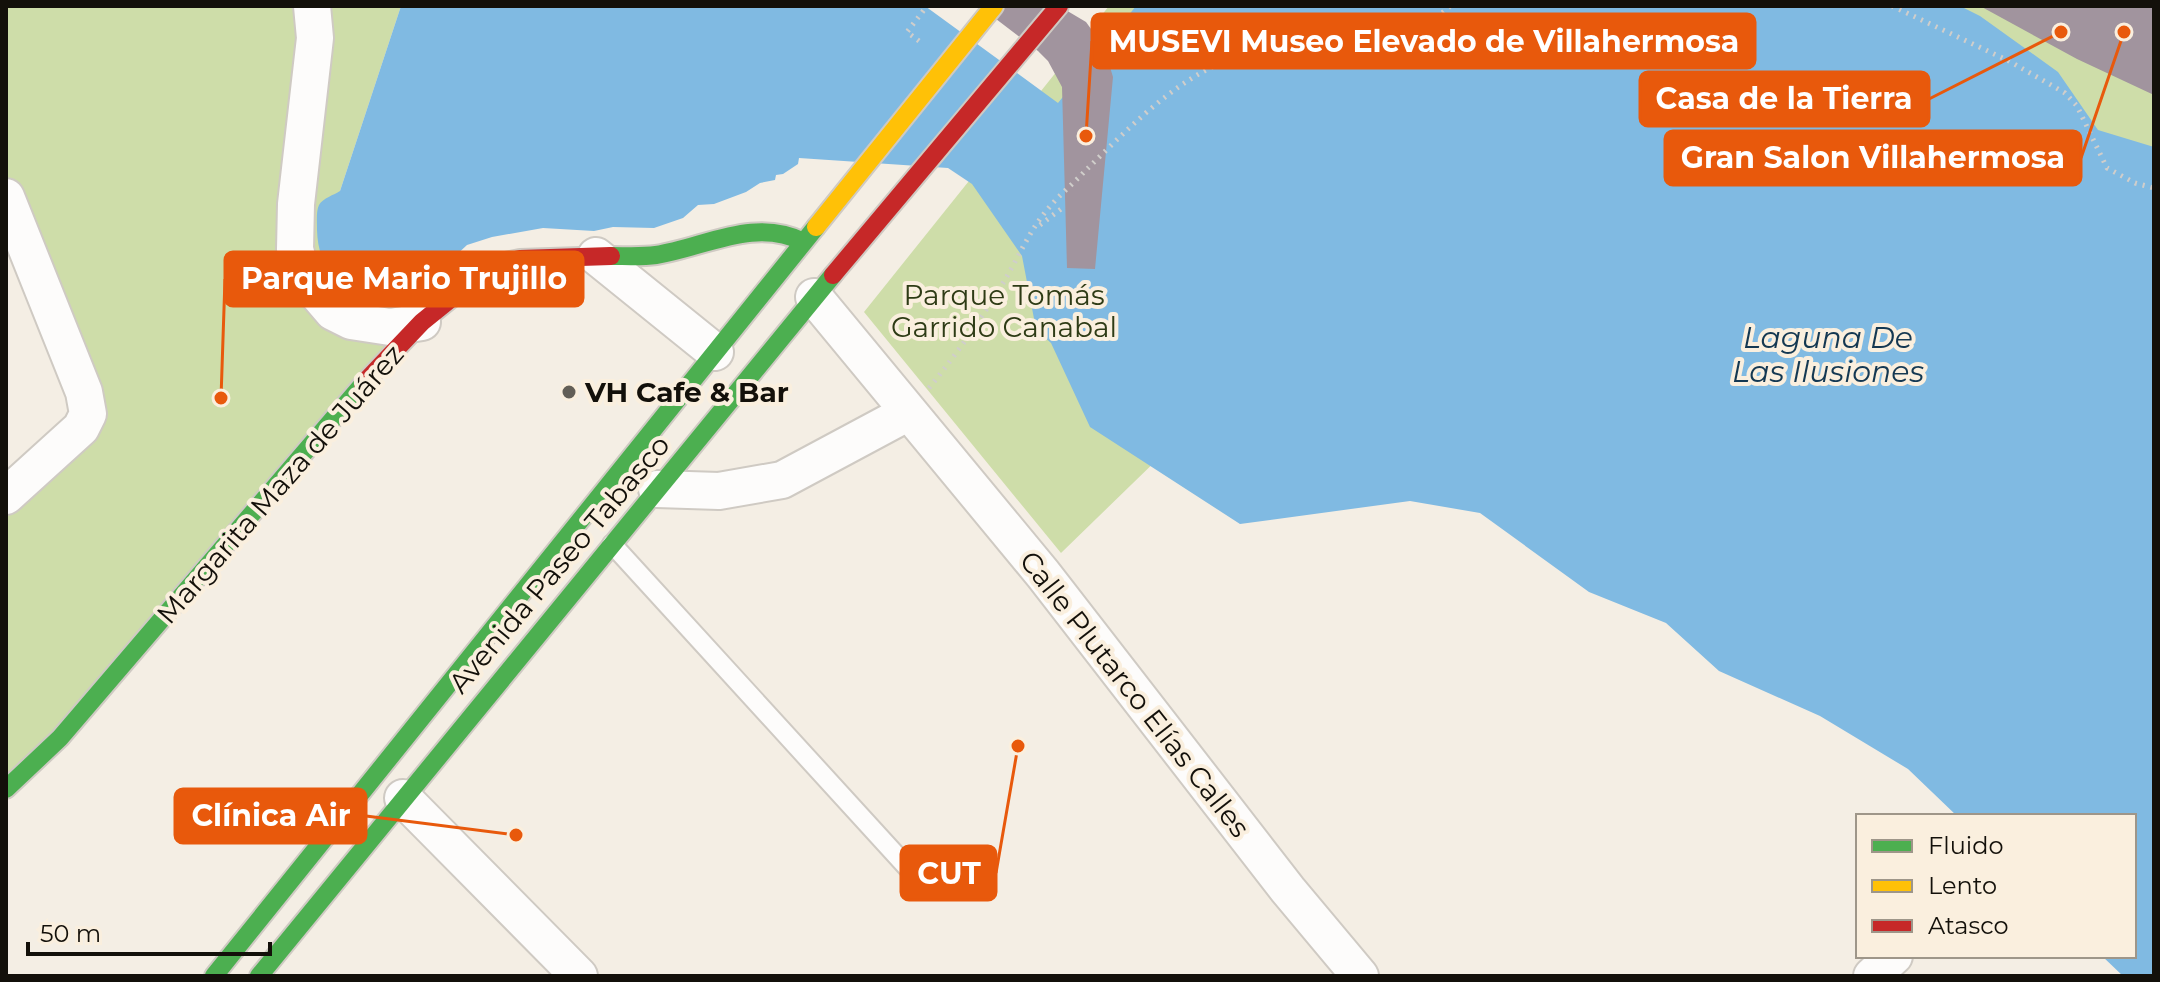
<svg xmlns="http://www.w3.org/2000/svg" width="2160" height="982" font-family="Montserrat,sans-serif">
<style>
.green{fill:#cedda9}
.water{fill:#80bae2}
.building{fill:#a1949e}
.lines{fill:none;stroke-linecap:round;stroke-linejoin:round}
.lane-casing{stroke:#cfcac3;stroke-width:22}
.street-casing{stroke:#cfcac3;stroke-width:40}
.fast-casing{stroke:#cfcac3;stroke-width:22}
.slow-casing{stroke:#cfcac3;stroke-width:22}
.jam-casing{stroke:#cfcac3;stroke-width:22}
.path{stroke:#d0cecb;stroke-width:5;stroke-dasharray:2 6;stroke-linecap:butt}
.lane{stroke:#fdfcfb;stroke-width:18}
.street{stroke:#fdfcfb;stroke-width:36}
.fast{stroke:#4caf50;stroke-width:18}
.slow{stroke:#ffc107;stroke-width:18}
.jam{stroke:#c62828;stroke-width:18}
.poi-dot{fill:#625e56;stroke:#faefde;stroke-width:3}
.labels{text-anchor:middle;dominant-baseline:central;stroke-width:8;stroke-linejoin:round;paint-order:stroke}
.park-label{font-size:28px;fill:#2e3b15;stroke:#faefde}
.poi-label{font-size:28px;font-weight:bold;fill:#13100a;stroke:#faefde;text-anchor:start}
.street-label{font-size:28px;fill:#13100a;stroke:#faefde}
.water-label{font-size:30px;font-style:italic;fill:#143852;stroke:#faefde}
.leader{fill:none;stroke:#e8590c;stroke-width:3}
.callout-dot{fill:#e8590c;stroke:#faefde;stroke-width:3}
.callout{fill:#e8590c;stroke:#e8590c;stroke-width:3}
.callout-label{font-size:30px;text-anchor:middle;font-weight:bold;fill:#fff}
</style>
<rect width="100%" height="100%" fill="#f4eee4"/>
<!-- green -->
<path class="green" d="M6,6h395l-61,185 51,100 31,31 -416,467v-294l75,-67 -75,-231z
M1109,6h380l-323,445 -105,102 -197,-241z
M1811,6h343v223z"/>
<!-- water -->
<path class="water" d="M401,6h524l133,97 78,-97h824l20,10 78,56 40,58 56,17v829h-31l-21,-20h32v-140h-177l-49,-47 -88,-53 -101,-45 -53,-48 -77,-31 -109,-79 -70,-12 -170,23 -150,-97 -39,-84 -15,-14 -14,-73 -50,-72 -24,-16 -149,-10 -1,6 -15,10 -7,1 -1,5 -15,3 -14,9 -32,12 -16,1 -15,13 -29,10 -41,-1 -19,4 -51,-3 -51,9 -25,8 -28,26h-9l-28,19 -29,2 -1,7c-35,-9 -54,-33 -55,-69 0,-8 -1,-19 2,-25 4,-7 15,-10 21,-14z"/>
<!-- building -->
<path class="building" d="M979,6h80l27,16 18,25 9,30 -18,192 -28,-1 -5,-181 -14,-26 -10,-10z
M1980,6h174v89l-77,-36z"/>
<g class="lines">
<!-- lane casing -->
<g class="lane-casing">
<path id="lane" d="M612,544l305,334"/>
</g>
<!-- street casing -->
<g class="street-casing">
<path id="street" d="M312,6l3,32 -19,166 -1,45 5,19 9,16 24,28 18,9 39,6 32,-5
M6,197l78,195 4,22 -7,14 -75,68
M596,256l119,96
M814,297l229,277 245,316 72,86
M657,489l62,2 63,-11 127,-68
M403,798l176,178
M1872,976l22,-20"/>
</g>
<!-- fast casing -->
<g class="fast-casing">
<path id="fast" d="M611,256c15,0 31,1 45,-1 50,-8 98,-38 148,-13
M6,789l54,-51 303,-354
M214,976l602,-749
M259,976l574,-701"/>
</g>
<!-- slow casing -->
<g class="slow-casing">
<path id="slow" d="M816,227l178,-221"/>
</g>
<!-- jam casing -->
<g class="jam-casing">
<path id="jam" d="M833,275l226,-269
M363,384l59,-62 63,-51 16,-8 19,-4 91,-3"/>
</g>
<!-- path -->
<path class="path" d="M1892,6l117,55 56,32 12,13 30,62 28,15 19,5
M919,41l-12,-9 20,-26
M1040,225l25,-19
M929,388c30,-37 52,-69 77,-110 13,-22 24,-48 41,-68 11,-14 26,-26 38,-39 40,-39 85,-87 138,-109 65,-27 178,-8 227,-56"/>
<!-- lane -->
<use href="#lane" class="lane"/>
<!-- street -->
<use href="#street" class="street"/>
<!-- fast -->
<use href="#fast" class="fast"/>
<!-- slow -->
<use href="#slow" class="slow"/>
<!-- jam -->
<use href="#jam" class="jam"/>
</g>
<!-- markers -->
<circle class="poi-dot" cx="569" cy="392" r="8"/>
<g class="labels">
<!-- park labels -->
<g class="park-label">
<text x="1004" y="295">Parque Tomás<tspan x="1004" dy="32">Garrido Canabal</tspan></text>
</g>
<!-- poi labels -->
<g class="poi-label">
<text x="585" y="392">VH Cafe &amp; Bar</text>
</g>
<!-- street labels -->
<g class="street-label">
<text transform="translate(280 484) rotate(-49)">Margarita Maza de Juárez</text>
<text transform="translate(559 564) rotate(-50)">Avenida Paseo Tabasco</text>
<text transform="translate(1135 694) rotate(52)">Calle Plutarco Elías Calles</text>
</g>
<!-- water labels -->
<g class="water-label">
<text x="1828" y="337">Laguna De<tspan x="1828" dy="34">Las Ilusiones</tspan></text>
</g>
</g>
<!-- callouts -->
<path class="leader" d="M1086 136L1092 41M2061 32L1929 99M2124 32L2081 158M221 398L225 279M516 835L366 816M1018 746L996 873"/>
<g class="callout-dot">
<circle cx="1086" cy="136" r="8"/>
<circle cx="2061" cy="32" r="8"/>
<circle cx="2124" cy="32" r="8"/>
<circle cx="221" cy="398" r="8"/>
<circle cx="516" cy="835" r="8"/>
<circle cx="1018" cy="746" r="8"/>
</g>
<g class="callout">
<rect x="1092" y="14" width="663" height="54" rx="8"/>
<rect x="1640" y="72" width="289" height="54" rx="8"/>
<rect x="1665" y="131" width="416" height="54" rx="8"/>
<rect x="225" y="252" width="358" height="54" rx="8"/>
<rect x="175" y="789" width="191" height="54" rx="8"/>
<rect x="901" y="846" width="95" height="54" rx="8"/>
</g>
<g class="callout-label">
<text x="1424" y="52">MUSEVI Museo Elevado de Villahermosa</text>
<text x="1784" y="109">Casa de la Tierra</text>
<text x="1873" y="168">Gran Salon Villahermosa</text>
<text x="404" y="289">Parque Mario Trujillo</text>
<text x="271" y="826">Clínica Air</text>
<text x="949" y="884">CUT</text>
</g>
<!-- border -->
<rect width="2160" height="982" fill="none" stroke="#13100a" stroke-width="16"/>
<!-- legend -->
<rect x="1856" y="814" width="280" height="144" fill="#faefde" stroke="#9e9689" stroke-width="2"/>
<rect x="1872" y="840" width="40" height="12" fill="#4caf50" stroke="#9e9689" stroke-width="2"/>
<text x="1928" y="854" font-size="24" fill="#13100a">Fluido</text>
<rect x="1872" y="880" width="40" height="12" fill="#ffc107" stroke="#9e9689" stroke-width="2"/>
<text x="1928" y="894" font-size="24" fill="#13100a">Lento</text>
<rect x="1872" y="920" width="40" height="12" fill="#c62828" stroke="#9e9689" stroke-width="2"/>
<text x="1928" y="934" font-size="24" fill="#13100a">Atasco</text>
<!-- scale -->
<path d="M28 942v12h242v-12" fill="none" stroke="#13100a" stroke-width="4"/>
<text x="40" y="942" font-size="24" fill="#13100a" stroke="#faefde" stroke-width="6" paint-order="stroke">50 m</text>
</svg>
